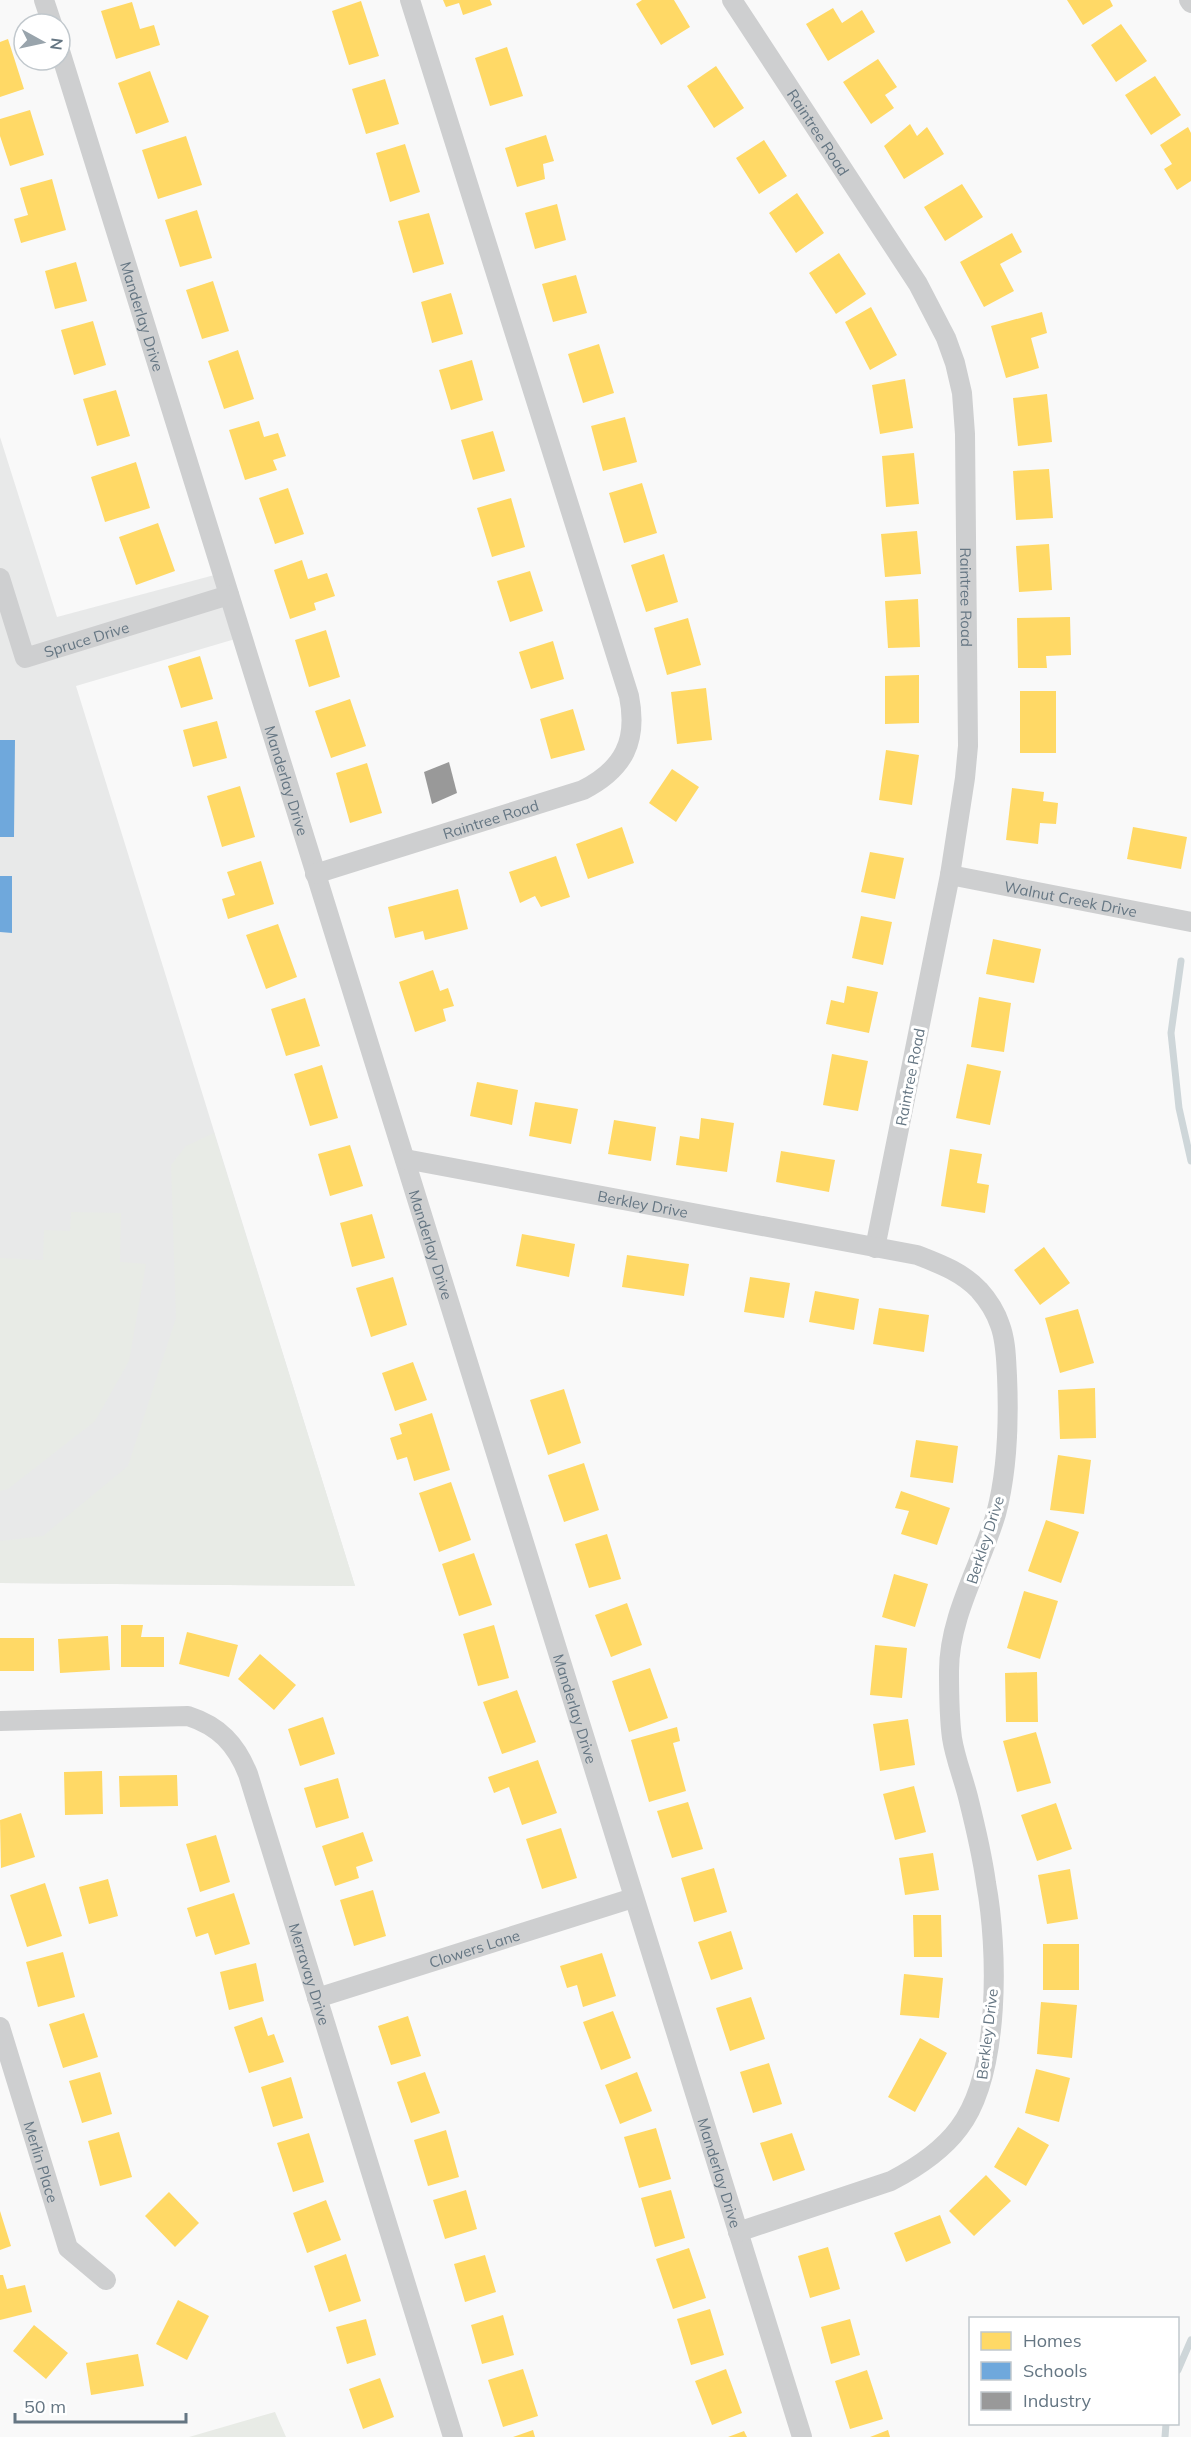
<svg xmlns="http://www.w3.org/2000/svg" width="1191" height="2437" font-family="Mulish,sans-serif">
<style>
.built{fill:#e8e9e9}
.green{fill:#e8ebe6}
.homes{fill:#ffd966}
.schools{fill:#6fa8dc}
.industry{fill:#999}
.lines{fill:none;stroke-linecap:round;stroke-linejoin:round}
.stream{stroke:#ced6d9;stroke-width:7}
.minor{stroke:#cecfd0;stroke-width:20}
.labels{text-anchor:middle;dominant-baseline:central;stroke-width:6;stroke-linejoin:round;paint-order:stroke}
.street-label{font-size:15px;fill:#657683;stroke:#fff}
</style>
<rect width="100%" height="100%" fill="#f9f9f9"/>
<!-- built -->
<path class="built" d="M0,437l57,180 165,-44 20,64 -166,49 279,900 -355,-3z"/>
<!-- green -->
<path class="green" d="M214,1133l141,453 -355,-3v-42l43,-5 85,-70 48,-148 -5,-153 15,-19z
M71,1212l50,1 -1,49 26,2 -17,97 -34,60 -87,68 -8,2v-233l43,2 1,-30 26,1z
M275,2412l11,25h-97z"/>
<!-- homes -->
<path class="homes" d="M443,0h47l2,5 -29,10 -4,-12 -13,4z
M642,0h32l16,27 -29,18 -25,-41z
M1067,0h43l3,6 -30,19z
M361,1l18,55 -30,9 -17,-54z
M132,2l8,27 14,-4 6,20 -44,14 -15,-48z
M833,8l9,15 20,-13 13,22 -47,29 -22,-37z
M1121,24l26,37 -31,21 -25,-37z
M8,39l16,50 -24,8v-55z
M507,47l16,49 -33,10 -15,-48z
M878,59l19,28 -12,8 9,13 -23,16 -28,-42z
M716,66l28,42 -30,20 -27,-42z
M150,71l19,51 -33,12 -18,-51z
M1155,76l26,39 -30,20 -26,-40z
M385,79l14,45 -33,10 -14,-45z
M30,110l14,45 -34,11 -10,-30v-17z
M910,124l7,12 10,-9 17,27 -40,25 -20,-33z
M1188,127l3,6v48l-14,9 -13,-21 8,-5 -12,-19z
M546,135l8,26 -11,3 2,15 -28,8 -12,-39z
M186,136l16,49 -44,14 -16,-49z
M764,140l23,36 -28,18 -23,-36z
M405,144l15,48 -30,10 -14,-49z
M52,179l14,51 -45,13 -7,-24 14,-4 -8,-27z
M962,184l21,33 -38,24 -21,-34z
M797,193l27,40 -28,20 -27,-40z
M557,204l9,36 -31,9 -10,-36z
M197,210l15,48 -32,9 -15,-47z
M429,213l15,51 -31,9 -15,-52z
M1012,233l10,19 -22,12 14,27 -30,16 -24,-45z
M839,253l27,41 -30,20 -27,-41z
M76,262l11,39 -32,8 -10,-38z
M576,275l11,38 -34,9 -11,-38z
M213,281l16,50 -27,8 -16,-49z
M451,293l12,41 -31,9 -11,-41z
M871,307l26,48 -27,15 -25,-48z
M1042,312l5,21 -16,5 8,30 -33,10 -15,-52z
M93,321l13,44 -32,10 -13,-45z
M599,344l15,49 -31,10 -15,-49z
M238,350l16,49 -30,10 -16,-48z
M472,360l11,40 -32,10 -12,-40z
M905,379l8,49 -33,6 -8,-49z
M116,390l14,46 -33,10 -14,-47z
M1047,394l5,48 -34,4 -5,-48z
M625,417l12,45 -34,9 -12,-45z
M259,421l5,16 14,-4 8,23 -13,4 4,10 -32,10 -16,-50z
M493,431l12,40 -32,9 -12,-40z
M914,453l5,51 -33,3 -4,-51z
M136,462l14,46 -45,14 -14,-45z
M1049,469l4,49 -37,2 -3,-49z
M642,483l15,50 -33,10 -15,-50z
M288,488l16,46 -29,10 -16,-46z
M511,498l14,49 -33,10 -15,-49z
M158,523l17,48 -39,14 -17,-48z
M917,531l4,43 -36,3 -4,-43z
M1049,544l3,46 -33,2 -3,-46z
M664,554l14,48 -32,10 -15,-47z
M302,560l6,19 19,-6 8,23 -21,7 2,7 -26,9 -16,-49z
M530,571l13,40 -33,11 -13,-41z
M918,599l2,48 -32,1 -3,-47z
M1070,617l1,38 -25,1 1,12h-29l-1,-50z
M688,618l13,47 -34,10 -13,-47z
M326,630l14,47 -31,10 -14,-47z
M553,641l11,38 -33,10 -12,-37z
M200,656l13,43 -32,9 -13,-42z
M919,675v48l-34,1v-48z
M706,688l6,52 -35,4 -6,-52z
M1020,691h36v62h-36z
M350,699l16,47 -35,12 -16,-47z
M573,709l12,41 -34,9 -11,-40z
M217,721l10,37 -34,9 -10,-37z
M886,750l33,5 -7,50 -33,-5z
M367,763l15,50 -32,10 -14,-50z
M672,769l27,18 -23,35 -27,-19z
M240,786l15,51 -33,10 -15,-51z
M1012,788l32,4 -1,9 15,2 -2,21 -16,-1 -2,21 -32,-4z
M622,827l12,36 -46,16 -12,-35z
M1133,827l54,10 -6,32 -54,-10z
M870,852l34,6 -9,41 -34,-7z
M556,856l14,41 -29,10 -6,-11 -15,7 -11,-31z
M261,861l13,43 -46,15 -6,-20 13,-4 -8,-23z
M458,889l10,40 -43,11 -2,-9 -28,7 -7,-31z
M861,916l31,6 -9,43 -31,-7z
M278,924l19,53 -31,12 -20,-54z
M993,939l48,10 -7,34 -48,-9z
M433,970l7,21 8,-3 6,18 -11,3 3,12 -31,11 -16,-50z
M847,986l31,6 -9,41 -43,-9 5,-24 13,3z
M979,997l32,6 -7,49 -33,-5z
M305,998l15,48 -34,10 -15,-47z
M832,1054l36,7 -10,50 -35,-6z
M967,1064l34,7 -11,54 -34,-7z
M322,1065l16,53 -28,8 -16,-52z
M477,1082l41,8 -6,35 -42,-9z
M535,1102l43,7 -7,35 -42,-8z
M701,1118l33,5 -7,49 -51,-7 4,-29 19,3z
M614,1120l42,7 -5,34 -43,-7z
M350,1145l13,41 -33,10 -12,-42z
M950,1149l32,5 -5,29 12,2 -4,28 -44,-7z
M781,1151l54,9 -6,32 -53,-10z
M372,1214l13,44 -33,9 -12,-44z
M522,1234l53,10 -6,33 -53,-11z
M1044,1247l26,36 -30,22 -26,-35z
M627,1255l62,9 -5,32 -62,-9z
M393,1277l14,48 -36,12 -15,-49z
M750,1277l40,6 -6,35 -40,-6z
M815,1291l44,8 -5,31 -45,-8z
M879,1308l50,7 -5,37 -51,-8z
M1078,1309l16,54 -34,10 -15,-55z
M413,1362l14,38 -32,11 -13,-38z
M1095,1388l1,50 -36,1 -2,-49z
M564,1389l17,54 -33,12 -18,-55z
M432,1413l18,57 -36,11 -7,-24 -10,3 -7,-22 12,-4 -3,-10z
M916,1440l42,6 -5,37 -43,-6z
M1058,1455l33,5 -7,54 -34,-4z
M584,1463l15,47 -35,12 -16,-47z
M451,1482l20,58 -32,12 -20,-59z
M901,1491l49,17 -13,37 -36,-11 8,-23 -14,-3z
M1046,1520l33,12 -18,51 -33,-12z
M607,1534l14,45 -32,9 -14,-44z
M474,1553l18,52 -33,11 -17,-52z
M894,1574l34,10 -13,43 -33,-10z
M1024,1591l34,10 -18,58 -33,-11z
M627,1603l15,42 -31,12 -16,-42z
M121,1625h22l-2,12h23v30h-43z
M494,1625l15,53 -31,8 -15,-52z
M187,1632l51,13 -9,32 -50,-13z
M108,1636l2,34 -50,3 -2,-34z
M0,1638h34v33h-34z
M875,1645l32,3 -5,50 -32,-3z
M260,1654l36,31 -22,25 -36,-31z
M650,1668l18,50 -39,14 -17,-51z
M1037,1672l1,50h-32l-1,-49z
M517,1690l19,52 -34,12 -19,-52z
M323,1717l12,37 -35,12 -12,-37z
M908,1719l7,46 -35,6 -7,-47z
M677,1727l3,14 -7,2 13,48 -37,11 -18,-62z
M1036,1732l15,51 -34,9 -14,-51z
M538,1760l19,53 -35,12 -13,-38 -15,6 -6,-16z
M102,1771l1,43 -38,1 -1,-43z
M177,1775l1,31 -58,1 -1,-31z
M338,1778l11,40 -33,10 -12,-40z
M914,1786l12,46 -31,8 -12,-46z
M688,1802l15,47 -31,9 -15,-47z
M1056,1803l16,46 -35,12 -16,-46z
M21,1813l14,44 -34,11 -1,-48z
M561,1828l16,50 -35,11 -16,-50z
M363,1832l10,29 -17,6 3,11 -24,8 -13,-40z
M216,1835l14,47 -30,10 -14,-48z
M933,1853l6,37 -34,5 -6,-37z
M714,1868l13,44 -33,10 -13,-44z
M1070,1869l8,50 -31,5 -9,-49z
M108,1879l10,37 -29,8 -10,-37z
M45,1883l17,53 -35,11 -17,-52z
M373,1890l13,46 -32,10 -14,-46z
M234,1893l16,51 -35,11 -7,-22 -12,4 -9,-29z
M913,1915h28l1,42h-28z
M731,1931l12,38 -32,11 -13,-38z
M1043,1944h36v46h-36z
M63,1952l12,45 -37,10 -12,-45z
M602,1953l14,43 -33,11 -6,-22 -10,3 -7,-22z
M256,1963l8,38 -35,9 -9,-38z
M904,1974l39,4 -4,40 -39,-3z
M751,1997l14,42 -35,12 -14,-43z
M1041,2002l36,3 -5,53 -35,-4z
M613,2011l18,47 -30,12 -18,-48z
M84,2013l14,44 -35,11 -14,-44z
M408,2016l13,40 -30,9 -13,-39z
M262,2017l6,19 6,-2 10,28 -35,11 -15,-46z
M920,2038l27,15 -32,59 -27,-15z
M769,2063l13,41 -29,9 -13,-41z
M1036,2069l34,9 -11,44 -34,-9z
M100,2072l12,42 -30,9 -13,-42z
M425,2072l15,41 -29,10 -14,-41z
M637,2072l15,39 -32,13 -15,-39z
M291,2077l12,41 -30,9 -12,-40z
M1018,2127l31,18 -23,41 -32,-19z
M656,2128l15,51 -32,9 -15,-51z
M446,2130l13,47 -31,9 -14,-46z
M119,2132l13,45 -32,9 -12,-45z
M309,2133l15,49 -31,10 -16,-49z
M792,2133l13,37 -32,11 -13,-38z
M986,2175l25,26 -37,35 -25,-25z
M466,2190l11,39 -32,10 -12,-39z
M671,2190l14,48 -30,9 -14,-49z
M169,2192l30,31 -24,24 -30,-31z
M326,2200l15,40 -34,13 -14,-40z
M0,2211l11,35 -11,4z
M940,2215l11,28 -45,19 -12,-29z
M828,2247l12,42 -30,9 -12,-42z
M689,2248l17,50 -33,11 -17,-50z
M346,2254l15,47 -32,11 -15,-46z
M485,2255l11,37 -31,10 -11,-38z
M0,2275h3l4,14 18,-4 7,27 -32,8z
M178,2300l31,16 -22,44 -31,-16z
M710,2309l14,46 -33,10 -14,-46z
M503,2315l11,40 -32,9 -11,-39z
M366,2319l10,36 -29,9 -11,-37z
M850,2319l10,36 -29,9 -10,-37z
M34,2325l34,28 -22,26 -33,-28z
M138,2354l6,32 -53,9 -5,-32z
M523,2369l15,47 -35,11 -15,-47z
M726,2369l16,44 -30,12 -17,-44z
M867,2370l16,49 -33,10 -15,-48z
M380,2378l14,39 -31,12 -14,-40z
M533,2430l2,7h-22z
M888,2430l2,7h-20z
M744,2431l3,6h-19z"/>
<!-- schools -->
<path class="schools" d="M0,740h15l-1,97h-14z
M0,876h12v57l-12,-1z"/>
<!-- industry -->
<path class="industry" d="M449,762l8,31 -25,11 -8,-32z"/>
<g class="lines">
<!-- stream -->
<path class="stream" d="M1181,961l-10,72 8,75 12,53
M1178,2370l13,-30
M1165,2437l1,-13"/>
<!-- minor -->
<g class="minor">
<path d="M44,0l8,24"/>
<path id="s1" d="M732,0l186,284 28,54 9,25 7,30 3,41 3,312 -3,32 -15,97 -75,373"/>
<path d="M1189,0l2,3"/>
<path id="s2" d="M60,51l742,2386"/>
<path id="s3" d="M0,578l25,80 204,-63"/>
<path id="s4" d="M315,874l268,-84c41,-21 55,-49 46,-94l-219,-696"/>
<path id="s5" d="M950,875l241,47"/>
<path id="s6" d="M405,1159l512,96c23,9 45,17 62,35 9,10 17,23 21,35 6,16 6,34 7,51 2,46 1,93 -11,138 -15,51 -47,102 -47,157 0,22 0,45 3,67 3,20 11,39 16,59 7,28 14,57 18,86 12,65 15,190 -27,245 -17,23 -43,40 -68,53l-153,51"/>
<path id="s7" d="M0,1721l188,-5c31,10 48,28 60,58l205,663"/>
<path id="s8" d="M317,1998l316,-100"/>
<path id="s9" d="M0,2027l68,221 38,32"/>
</g>
</g>
<g class="labels">
<!-- street labels -->
<g class="street-label">
<text stroke="none"><textPath href="#s1" startOffset="158">Raintree Road</textPath></text>
<text stroke="none"><textPath href="#s2" startOffset="278">Manderlay Drive</textPath></text>
<text stroke="none"><textPath href="#s1" startOffset="662">Raintree Road</textPath></text>
<text stroke="none"><textPath href="#s3" startOffset="148">Spruce Drive</textPath></text>
<text stroke="none"><textPath href="#s2" startOffset="764">Manderlay Drive</textPath></text>
<text stroke="none"><textPath href="#s4" startOffset="184">Raintree Road</textPath></text>
<text stroke="none"><textPath href="#s5" startOffset="123">Walnut Creek Drive</textPath></text>
<text transform="translate(910 1077) rotate(-79)">Raintree Road</text>
<text stroke="none"><textPath href="#s6" startOffset="242">Berkley Drive</textPath></text>
<text stroke="none"><textPath href="#s2" startOffset="1250">Manderlay Drive</textPath></text>
<text transform="translate(985 1540) rotate(-72)">Berkley Drive</text>
<text stroke="none"><textPath href="#s2" startOffset="1736">Manderlay Drive</textPath></text>
<text stroke="none"><textPath href="#s8" startOffset="165">Clowers Lane</textPath></text>
<text stroke="none"><textPath href="#s7" startOffset="484">Merravay Drive</textPath></text>
<text transform="translate(987 2034) rotate(-83)">Berkley Drive</text>
<text stroke="none"><textPath href="#s9" startOffset="141">Merlin Place</textPath></text>
<text stroke="none"><textPath href="#s2" startOffset="2222">Manderlay Drive</textPath></text>
</g>
</g>
<!-- legend -->
<rect x="969" y="2317" width="210" height="108" fill="#ffffff" stroke="#c1c8cd" stroke-width="1.5"/>
<rect x="981" y="2332" width="30" height="18" fill="#ffd966" stroke="#c1c8cd" stroke-width="1.5"/>
<text x="1023" y="2347" font-size="18" fill="#657683">Homes</text>
<rect x="981" y="2362" width="30" height="18" fill="#6fa8dc" stroke="#c1c8cd" stroke-width="1.5"/>
<text x="1023" y="2377" font-size="18" fill="#657683">Schools</text>
<rect x="981" y="2392" width="30" height="18" fill="#999999" stroke="#c1c8cd" stroke-width="1.5"/>
<text x="1023" y="2407" font-size="18" fill="#657683">Industry</text>
<!-- north arrow -->
<g transform="translate(42 42) rotate(98)"><circle r="28" fill="#ffffff" stroke="#c1c8cd" stroke-width="1.5"/>
<path d="M0-4.5L10 22L0 15L-10 22Z" fill="#99a4ac"/>
<text y="-9" font-size="16" font-weight="bold" text-anchor="middle" fill="#657683">N</text>
</g>
<!-- scale -->
<path d="M15 2413v9h171v-9" fill="none" stroke="#657683" stroke-width="3"/>
<text x="24" y="2413" font-size="18" fill="#657683" stroke="#ffffff" stroke-width="4.5" paint-order="stroke">50 m</text>
</svg>
